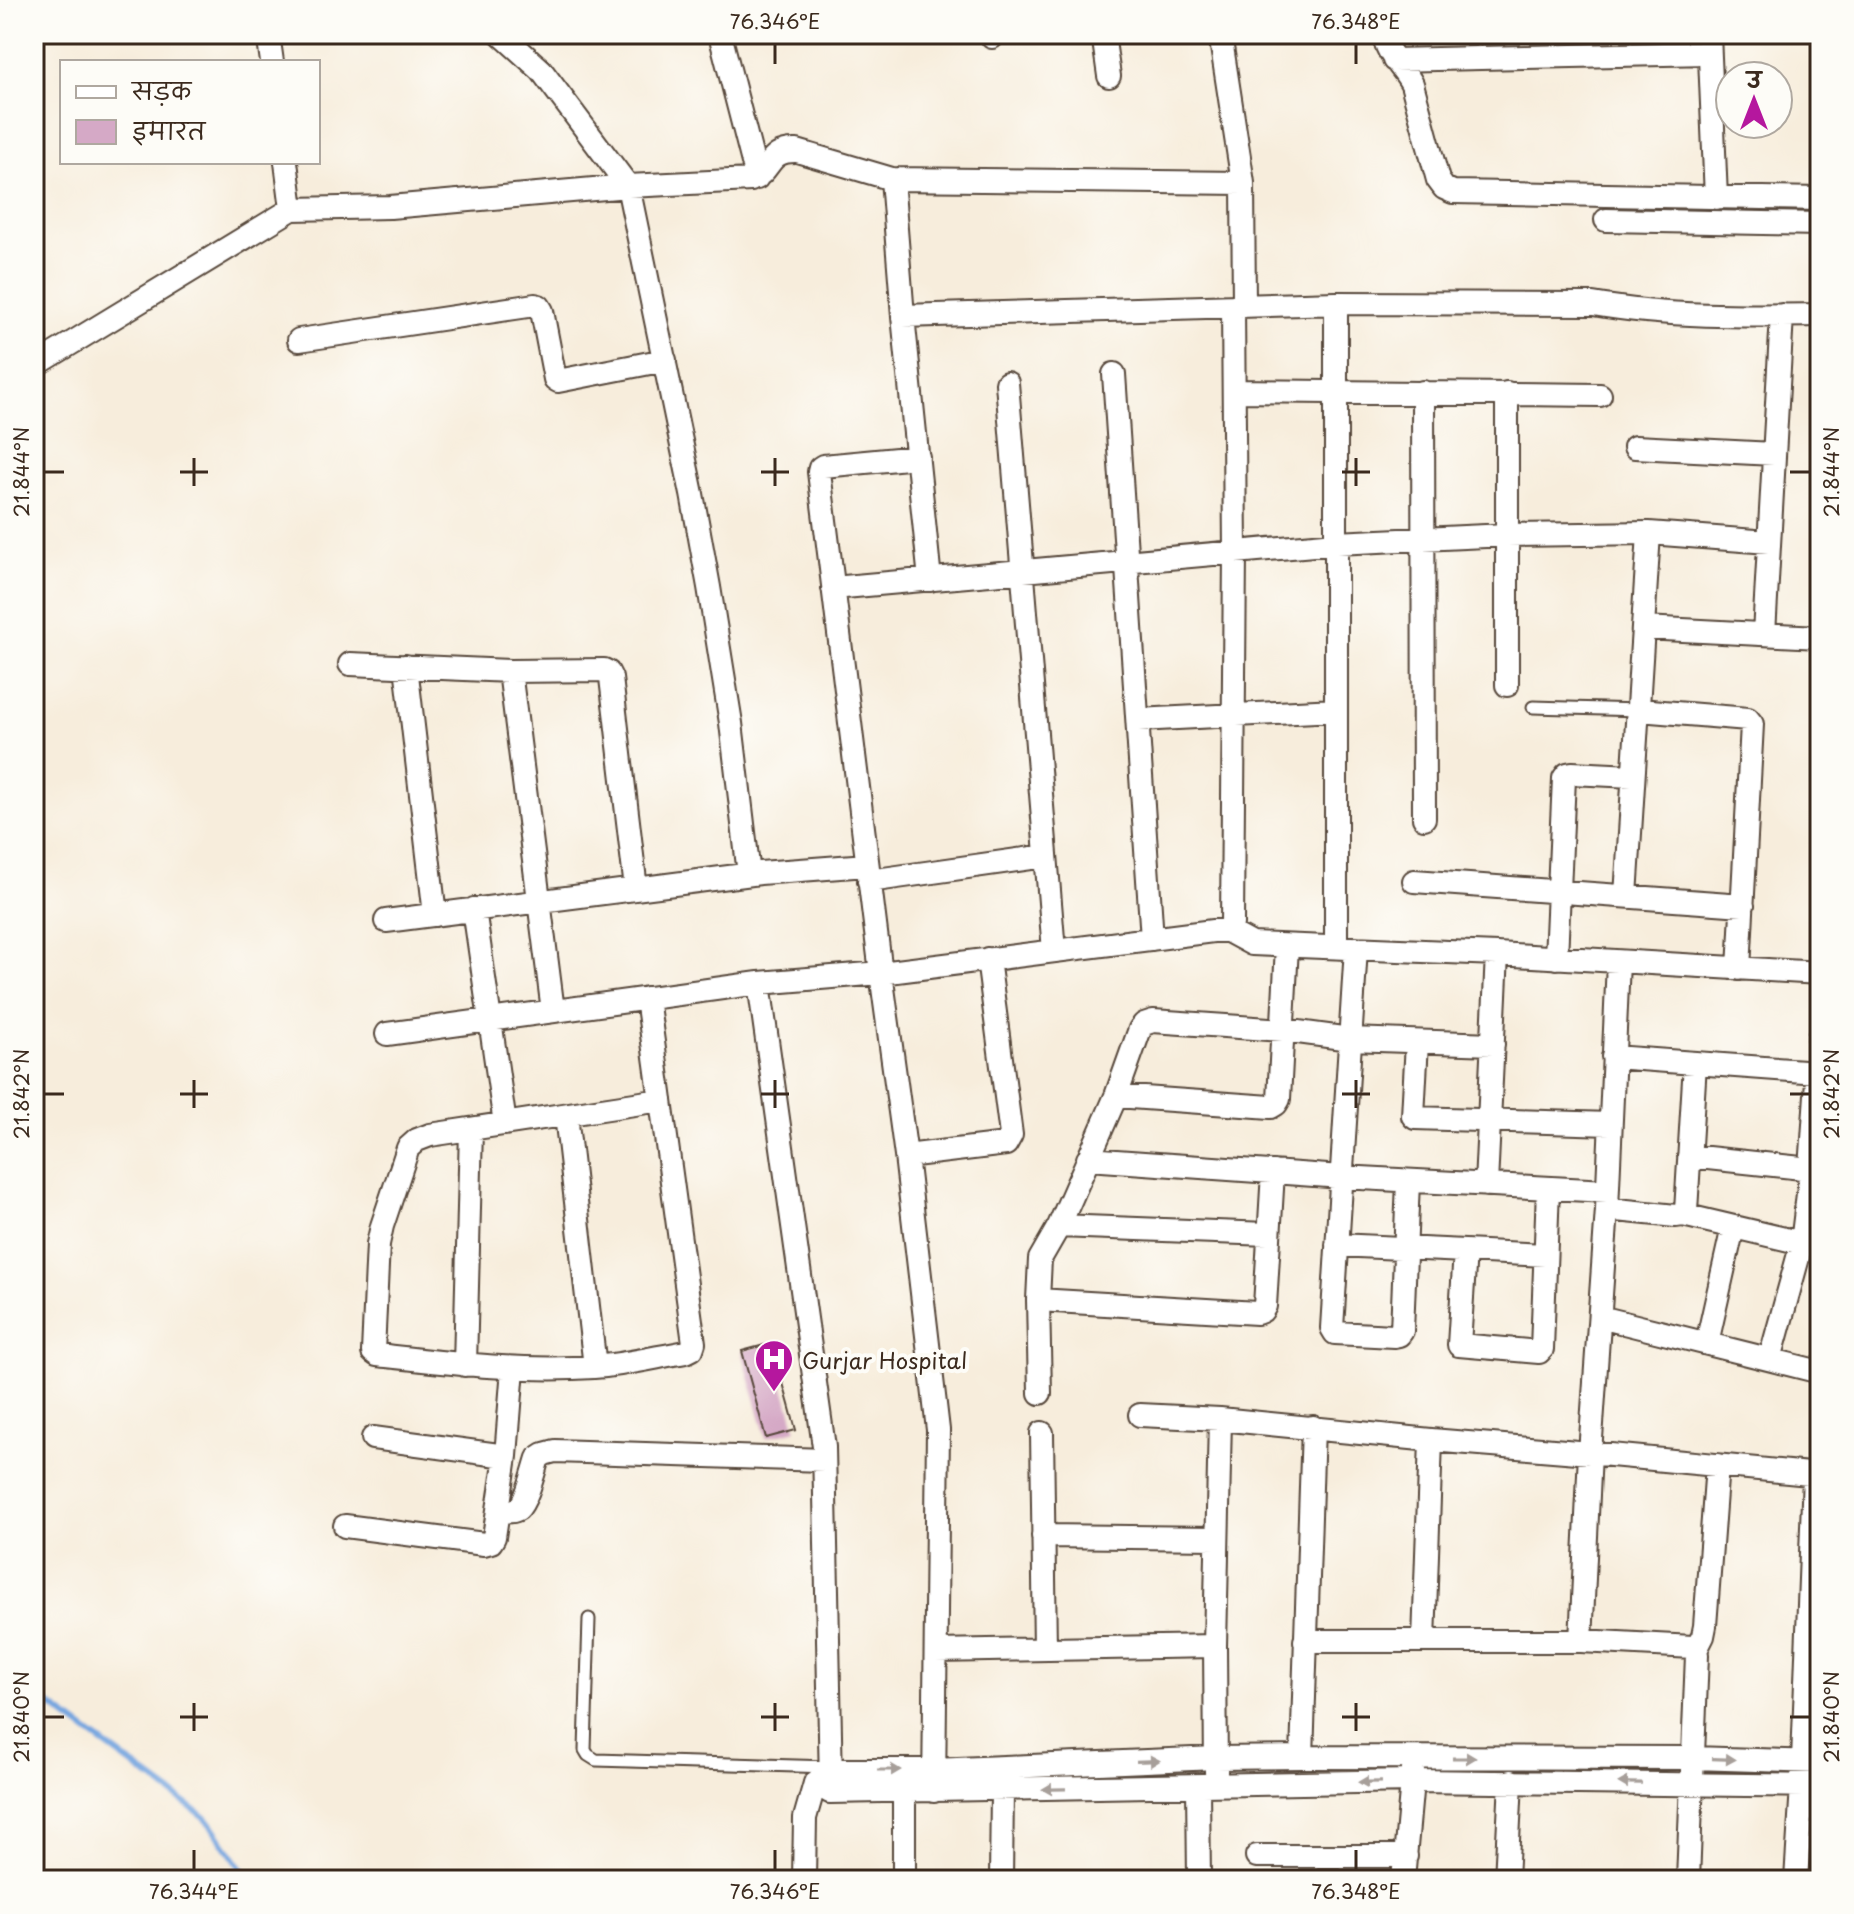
<svg xmlns="http://www.w3.org/2000/svg" width="1854" height="1914" font-family="'Playpen Sans','Playpen Sans Deva',sans-serif">
<style>
.lines{fill:none;stroke-linecap:round;stroke-linejoin:round}
.stream{stroke:#75a5df;stroke-width:6}
.building{fill:#d5a9c6}
.lane-casing{stroke:#57473a;stroke-width:15}
.street-casing{stroke:#57473a;stroke-width:26}
.lane{stroke:#fff;stroke-width:11}
.street{stroke:#fff;stroke-width:22}
.oneway{fill:#a79f9a}
.ticks{fill:none;stroke:#3b2a1e;stroke-width:3}
.labels{text-anchor:middle;dominant-baseline:central;stroke-width:8;stroke-linejoin:round;paint-order:stroke}
.poi-label{font-size:22px;fill:#3b2a1e;stroke:#fdfcf7;text-anchor:start}
.neatline{fill:none;stroke:#3b2a1e;stroke-width:3}
.ticks-label{font-size:20px;text-anchor:middle;fill:#3b2a1e}
</style>
<rect width="100%" height="100%" fill="#fdfcf7"/>
<filter id="ink" filterUnits="userSpaceOnUse"><feTurbulence type="fractalNoise" baseFrequency=".0125" numOctaves="2"/><feDisplacementMap in="SourceGraphic" scale="16" xChannelSelector="R" yChannelSelector="G"/><feConvolveMatrix kernelMatrix="1 2 1 2 8 2 1 2 1" color-interpolation-filters="sRGB"/></filter>
<filter id="wash" filterUnits="userSpaceOnUse"><feTurbulence type="fractalNoise" baseFrequency=".006" numOctaves="4" result="noise"/><feDisplacementMap in="SourceGraphic" scale="32" xChannelSelector="R" yChannelSelector="G"/><feGaussianBlur stdDeviation="1.8" result="paint"/><feColorMatrix in="noise" values="0 0 0 0 0 0 0 0 0 0 0 0 0 0 0 0 0 1.4 0 .05"/><feComposite in="paint" operator="in"/></filter>
<g filter="url(#wash)">
<rect width="100%" height="100%" fill="#f7eddc"/>
<g class="lines">
<!-- stream -->
<path class="stream" d="M34,1693l173,126 42,61"/>
</g>
<g id="blocks">
<!-- building -->
<path class="building" d="M772,1343l24,87 -30,8 -24,-87z"/>
</g>
</g>
<g filter="url(#ink)">
<use href="#blocks" fill-opacity="0" stroke="#57473a" stroke-width="2"/>
<g class="lines">
<!-- lane casing -->
<g class="lane-casing">
<path id="lane" d="M1533,707l106,3
M589,1619l-4,131 3,5 8,5 235,7"/>
</g>
<!-- street casing -->
<g class="street-casing">
<path id="street" d="M268,34l4,28
M501,34l40,36 87,116 64,308 17,93 22,136 17,143 4,5 8,2 107,-8
M720,34l37,144
M992,34v3
M1103,34l6,42
M1220,34l23,149 1,122
M1384,34c2,21 19,32 28,50l26,96 6,8 9,4 367,7
M1709,34l7,164
M1394,60l315,-7
M286,162l6,47
M892,179l11,137 27,264
M1606,220l214,4
M1336,303v644
M903,316l433,-13 257,1c75,13 151,12 227,11
M299,340l236,-35 4,1 3,5 13,68 3,2 107,-21
M34,366l258,-157 98,-2 238,-21 123,-6c22,-9 15,-30 46,-29l95,28 351,4
M1114,374l38,565
M1007,383l47,568
M1234,391l366,4
M1423,392l1,426
M1507,393v292
M1635,447l139,7
M918,457l-95,9 -3,2 -1,4 62,501 25,183 32,274 -4,361
M1649,533l120,9
M833,588l503,-45 171,-8 142,-2 -23,363
M1644,628l176,9
M1764,634l18,-319
M350,664l160,7 94,-1 4,2 3,6 25,211
M406,666l29,249
M510,671l43,340
M1639,710l109,9 4,5 -13,245
M1138,720l198,-10
M869,881l177,-25
M1414,881l329,24
M474,909l31,215
M386,921l374,-48
M1228,931l4,-7 3,-372 -2,-246
M1356,948l-24,380 3,5 59,3 5,-1 3,-4 6,-150
M1556,958l8,-180 3,-4 5,-1 60,3
M759,983l65,464 7,336
M647,998l47,345 -2,6 -6,3c-30,5 -62,13 -92,15 -73,5 -145,-4 -217,-12l-4,-3 5,-108 4,-18 26,-78 9,-8 13,-5 231,-35
M387,1034l372,-51 122,-10 332,-42h15l24,13 245,10 323,19
M1417,1042l-4,74 2,2 195,6
M1613,1057l205,15
M1116,1096l155,11 5,-3 3,-5 8,-153
M566,1115l29,252
M906,1156l100,-12 5,-9 -23,-176
M1689,1156l122,13
M1088,1159l254,18 265,14
M1486,1185l11,-231
M1607,1209l69,7 7,-1 3,-4 9,-148
M1683,1215l119,28
M1059,1226l209,8
M1337,1245l128,6 -6,94 80,7 3,-3 6,-161
M1465,1251l80,4
M1038,1300l219,13 5,-2 3,-5 8,-134
M1600,1317l220,55
M1707,1343l26,-116
M1770,1359l32,-116 9,-74 9,-134
M465,1365l6,-236
M1040,1393l-2,-93 2,-41 19,-33 57,-130 24,-67 4,-5 9,-3 130,9 67,9 143,5
M1140,1415l80,4 211,21 159,13 230,22
M1042,1433l3,216
M373,1438l133,18
M498,1511c6,0 14,2 20,-2 9,-8 16,-39 20,-51l6,-4 11,-3 269,9
M345,1526l139,18 7,-2 3,-5 12,-81 7,-88
M1043,1536l174,2
M1305,1641h276l112,6 3,3 1,5 -9,225
M1424,1641l7,-201
M1581,1641l9,-188 17,-244 11,-247
M1215,1646l1,126
M1696,1650l7,-14 2,-10 12,-161
M936,1651l279,-5 5,-227
M1302,1757l11,-330
M815,1783l15,9 583,-11 407,5
M1198,1786l1,94
M904,1792v88
M1257,1856h149
M804,1880l1,-62 10,-35 16,-13h103l282,-12 86,-1 391,1 127,4
M1001,1880l1,-90
M1403,1880l10,-110
M1506,1880l5,-99
M1796,1880l6,-94 12,-311"/>
</g>
<!-- lane -->
<use href="#lane" class="lane"/>
<!-- street -->
<use href="#street" class="street"/>
</g>
<!-- one-way arrows -->
<defs><path id="oneway-solid" d="M-6-.8H1V-3.2L6.5 0L1 3.2V.8H-6Z" transform="scale(2)"/></defs>
<g class="oneway">
<use href="#oneway-solid" transform="translate(1464 1758)"/>
<use href="#oneway-solid" transform="translate(1724 1759) rotate(2)"/>
<use href="#oneway-solid" transform="translate(1148 1761) rotate(-2)"/>
<use href="#oneway-solid" transform="translate(889 1770)"/>
<use href="#oneway-solid" transform="translate(1370 1782) rotate(179)"/>
<use href="#oneway-solid" transform="translate(1630 1783) rotate(-179)"/>
<use href="#oneway-solid" transform="translate(1054 1789) rotate(179)"/>
</g>
</g>
<!-- ticks -->
<path class="ticks" d="M775,44v20M1356,44v20M194,458v28M775,458v28M1356,458v28M44,472h20M180,472h28M761,472h28M1342,472h28M1790,472h20M194,1080v28M775,1080v28M1356,1080v28M44,1094h20M180,1094h28M761,1094h28M1342,1094h28M1790,1094h20M194,1703v28M775,1703v28M1356,1703v28M44,1717h20M180,1717h28M761,1717h28M1342,1717h28M1790,1717h20M194,1850v20M775,1850v20M1356,1850v20"/>
<!-- icons -->
<defs>
<g id="hospital-pin" transform="scale(2)"><path d="M0 17L-7.5 6A9.5 9.5 0 1 1 7.5 6Z" fill="#b5179e" stroke="#fdfcf7"/><path d="M-5-5h3v3.5h4V-5h3V5h-3V1.5h-4V5h-3Z" fill="#fff"/></g>
</defs>
<g fill-rule="evenodd">
<use href="#hospital-pin" x="774" y="1359"/>
</g>
<g class="labels">
<!-- poi labels -->
<g class="poi-label">
<text x="802" y="1359">Gurjar Hospital</text>
</g>
</g>
<!-- margin -->
<rect width="1854" height="1914" fill="none" stroke="#fdfcf7" stroke-width="88"/>
<!-- legend -->
<rect x="60" y="60" width="260" height="104" fill="#fdfcf7" stroke="#afa8a0" stroke-width="2"/>
<rect x="76" y="86" width="40" height="12" fill="#ffffff" stroke="#afa8a0" stroke-width="2"/>
<text x="132" y="100" font-size="24" fill="#3b2a1e">सड़क</text>
<rect x="76" y="120" width="40" height="24" fill="#d5a9c6" stroke="#afa8a0" stroke-width="2"/>
<text x="132" y="140" font-size="24" fill="#3b2a1e">इमारत</text>
<!-- north arrow -->
<g transform="translate(1754 100)"><circle r="38" fill="#fdfcf7" stroke="#afa8a0" stroke-width="2"/>
<path d="M0-6L14 30L0 20L-14 30Z" fill="#b5179e"/>
<text y="-12" font-size="22" font-weight="bold" text-anchor="middle" fill="#3b2a1e">उ</text>
</g>
<rect x="44" y="44" width="1766" height="1826" class="neatline"/>
<g class="ticks-label">
<text x="775" y="29">76.346°E</text>
<text x="1356" y="29">76.348°E</text>
<text transform="translate(22 472) rotate(-90)" y="7">21.844°N</text>
<text transform="translate(1832 472) rotate(-90)" y="7">21.844°N</text>
<text transform="translate(22 1094) rotate(-90)" y="7">21.842°N</text>
<text transform="translate(1832 1094) rotate(-90)" y="7">21.842°N</text>
<text transform="translate(22 1717) rotate(-90)" y="7">21.840°N</text>
<text transform="translate(1832 1717) rotate(-90)" y="7">21.840°N</text>
<text x="194" y="1899">76.344°E</text>
<text x="775" y="1899">76.346°E</text>
<text x="1356" y="1899">76.348°E</text>
</g>
</svg>
